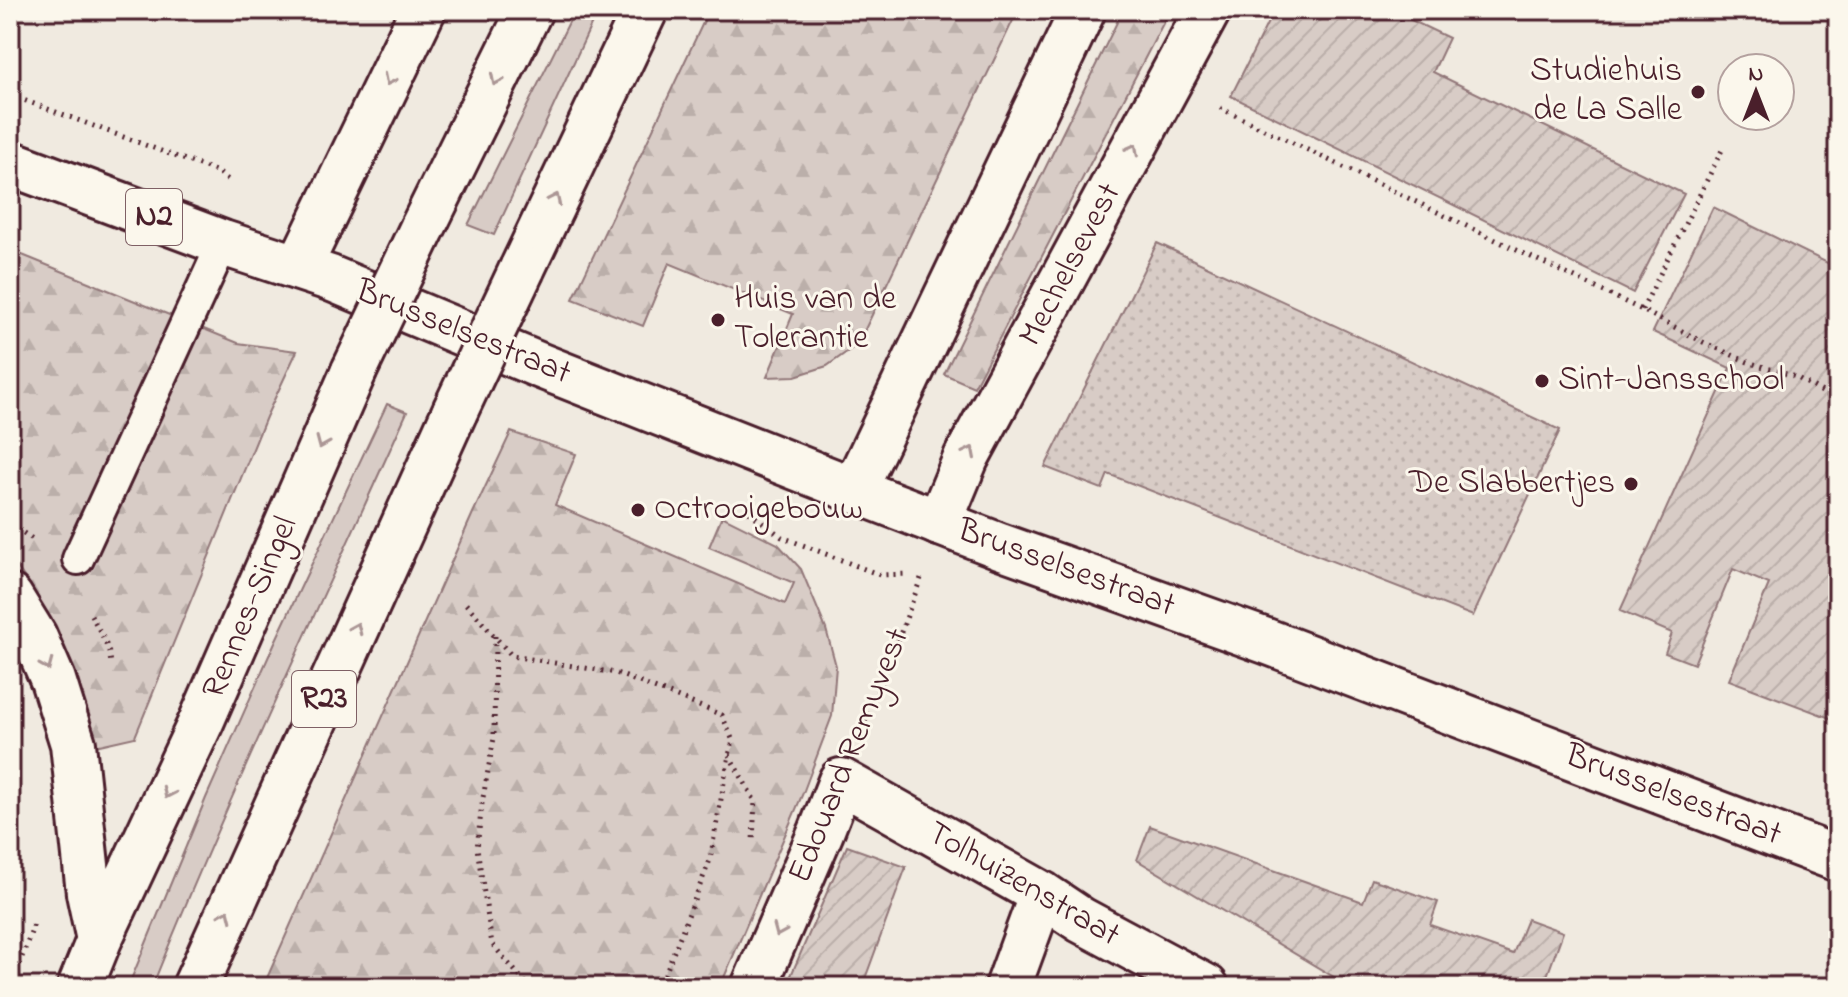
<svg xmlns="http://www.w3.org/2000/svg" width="1848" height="997" font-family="'Indie Flower',sans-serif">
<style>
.grass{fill:#d8ccc6;stroke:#917678;stroke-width:2}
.forest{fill:url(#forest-firs);stroke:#917678;stroke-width:2}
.park{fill:url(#park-dots);stroke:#917678;stroke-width:2}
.garden{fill:url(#garden-furrows);stroke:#917678;stroke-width:2}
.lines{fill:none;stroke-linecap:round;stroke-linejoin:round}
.service-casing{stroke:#4a1f2b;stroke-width:36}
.minor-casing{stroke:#4a1f2b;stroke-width:50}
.tertiary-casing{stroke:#4a1f2b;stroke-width:50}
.primary-casing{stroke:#4a1f2b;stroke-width:50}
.path{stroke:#4a1f2b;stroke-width:5;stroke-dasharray:2 6;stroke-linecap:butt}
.service{stroke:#fbf7ec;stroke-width:30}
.minor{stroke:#fbf7ec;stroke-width:44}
.tertiary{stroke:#fbf7ec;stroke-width:44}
.primary{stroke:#fbf7ec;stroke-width:44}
.primary-bridge-casing{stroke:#4a1f2b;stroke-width:50;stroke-linecap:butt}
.primary-bridge{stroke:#fbf7ec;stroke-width:44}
.oneway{stroke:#ab9695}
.poi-dot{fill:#4a1f2b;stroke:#fbf7ec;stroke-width:3}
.labels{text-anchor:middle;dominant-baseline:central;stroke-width:6;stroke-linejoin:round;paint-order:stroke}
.shield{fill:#fbf7ec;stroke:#7f6065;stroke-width:2}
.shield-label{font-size:32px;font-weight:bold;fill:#4a1f2b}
.poi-label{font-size:34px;fill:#4a1f2b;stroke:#fbf7ec;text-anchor:start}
.street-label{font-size:34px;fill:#4a1f2b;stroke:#fbf7ec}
</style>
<defs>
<pattern id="forest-firs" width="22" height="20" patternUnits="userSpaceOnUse" patternTransform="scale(2)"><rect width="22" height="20" fill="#d8ccc6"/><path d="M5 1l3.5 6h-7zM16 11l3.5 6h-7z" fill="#bbafaa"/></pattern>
<pattern id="park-dots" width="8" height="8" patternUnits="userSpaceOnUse" patternTransform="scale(2)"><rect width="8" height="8" fill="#d8ccc6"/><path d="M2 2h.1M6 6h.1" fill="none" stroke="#bbafaa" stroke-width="1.8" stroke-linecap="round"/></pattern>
<pattern id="garden-furrows" width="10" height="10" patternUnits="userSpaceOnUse" patternTransform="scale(2)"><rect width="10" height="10" fill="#d8ccc6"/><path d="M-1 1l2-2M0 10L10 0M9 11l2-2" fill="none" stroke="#bbafaa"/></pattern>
</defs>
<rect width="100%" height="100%" fill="#f0eae0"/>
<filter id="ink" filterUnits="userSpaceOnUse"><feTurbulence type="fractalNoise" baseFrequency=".0125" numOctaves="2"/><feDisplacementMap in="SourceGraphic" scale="16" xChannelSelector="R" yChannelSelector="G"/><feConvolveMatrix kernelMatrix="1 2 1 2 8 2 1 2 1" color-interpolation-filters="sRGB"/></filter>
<g filter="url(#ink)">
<!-- grass -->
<path class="grass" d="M575,10h23l-104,225 -26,-10z
M387,404l20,8c-86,191 -177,380 -255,575h-24l78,-189 69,-156z"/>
<!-- forest -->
<path class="forest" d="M709,10h309l-160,334 -31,22 -32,10 -28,1 26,-63 -124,-51 -26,63 -70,-27z
M1123,10h47l-196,377 -30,-13z
M10,250l228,93 59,8 -31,66 -131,320 -40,9 -24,-84 -35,-68 -26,-37z
M511,432l65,22 -21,51 230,99 9,-21 -85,-36 13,-31 56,28 23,25 25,60 10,37 -4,50 -29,77 -83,194h-457l210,-474z"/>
<!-- park -->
<path class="park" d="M1157,243l403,187 -87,186 -365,-142 -6,15 -57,-22z"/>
<!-- garden -->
<path class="garden" d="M1274,10h116l59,28 -16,34 251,122 -51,99 -402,-197z
M1713,207l125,61v453l-109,-41 40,-96 -36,-15 -39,95 -29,-11 7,-20 -52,-22 110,-243 -77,-36z
M1150,826l213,76 9,-23 66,23 -8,23 83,29 14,-35 36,13 -20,55h-187l-12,-4 -207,-123z
M847,846l59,21 -44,120h-76z"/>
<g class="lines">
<!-- service casing -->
<g class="service-casing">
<path id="service" d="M78,559l145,-316"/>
</g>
<!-- minor casing -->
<g class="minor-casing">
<path id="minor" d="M939,523l27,-65 242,-448
M754,987l67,-155 20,-51 201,113 39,26 125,67
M1008,987l34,-93"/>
</g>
<!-- tertiary casing -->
<g class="tertiary-casing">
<path id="tertiary" d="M854,490l146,56 266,95 572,218"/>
</g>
<!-- primary casing -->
<g class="primary-casing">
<path id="primary" d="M10,163l213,80 107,35 211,88 313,124 229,-480
M422,229l108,-219
M299,267l124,-257
M522,269l123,-259
M10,597l24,39 19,44 20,64 16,149 10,47
M80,987l19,-47 102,-218 153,-351
M195,987l260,-576"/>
</g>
<!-- path -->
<path class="path" d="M10,95l208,77 14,11
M1220,108l422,202 61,32 45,20 48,15 42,24
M1642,310l80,-160
M749,512l33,25 98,38 28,-1
M10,524l24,16
M466,604l46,52 104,17 106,42 11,26 -4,14 -19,105 -50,127
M91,615c8,15 19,32 20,50
M495,636l-1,102 -12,65 -5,45 15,96 37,43
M862,729l28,-67 31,-84
M729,755l26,46 -2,40
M10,812l3,-5
M11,987l22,-60 1,-7"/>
<!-- service -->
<use href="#service" class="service"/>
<!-- minor -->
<use href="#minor" class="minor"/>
<!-- tertiary -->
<use href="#tertiary" class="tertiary"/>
<!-- primary -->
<use href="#primary" class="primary"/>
<!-- primary-bridge casing -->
<g class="primary-bridge-casing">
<path id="primary-bridge" d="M354,371l68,-142
M455,411l67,-142"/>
</g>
<!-- primary-bridge -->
<use href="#primary-bridge" class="primary-bridge"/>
</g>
<!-- one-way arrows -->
<defs><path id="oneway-chevron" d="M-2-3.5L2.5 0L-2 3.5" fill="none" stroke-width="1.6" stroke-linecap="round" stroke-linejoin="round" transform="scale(2)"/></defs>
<g class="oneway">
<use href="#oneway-chevron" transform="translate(389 80) rotate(116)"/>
<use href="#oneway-chevron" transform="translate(496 80) rotate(116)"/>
<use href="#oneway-chevron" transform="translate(1133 149) rotate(-62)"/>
<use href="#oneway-chevron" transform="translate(555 199) rotate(-65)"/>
<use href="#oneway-chevron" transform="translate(322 443) rotate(113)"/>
<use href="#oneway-chevron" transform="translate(970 452) rotate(-63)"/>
<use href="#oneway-chevron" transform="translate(356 628) rotate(-66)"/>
<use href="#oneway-chevron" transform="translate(47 665) rotate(67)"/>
<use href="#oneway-chevron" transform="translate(168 793) rotate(115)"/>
<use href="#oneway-chevron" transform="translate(226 915) rotate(-66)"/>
<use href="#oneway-chevron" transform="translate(779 931) rotate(113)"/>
</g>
</g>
<!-- markers -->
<g class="poi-dot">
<circle cx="1698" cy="92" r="8"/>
<circle cx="718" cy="320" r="8"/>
<circle cx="1542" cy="381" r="8"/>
<circle cx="1631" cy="484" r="8"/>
<circle cx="638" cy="510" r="8"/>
</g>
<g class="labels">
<!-- shield labels -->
<g class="shield">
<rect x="126" y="189" width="56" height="56" rx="6"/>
<rect x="292" y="671" width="64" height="56" rx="6"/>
</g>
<g class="shield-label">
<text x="154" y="217">N2</text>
<text x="324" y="699">R23</text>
</g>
<!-- poi labels -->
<g class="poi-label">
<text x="1682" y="72" text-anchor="end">Studiehuis<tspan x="1682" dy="39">de La Salle</tspan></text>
<text x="734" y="300">Huis van de<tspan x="734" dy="39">Tolerantie</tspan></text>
<text x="1558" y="381">Sint-Jansschool</text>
<text x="1615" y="484" text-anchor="end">De Slabbertjes</text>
<text x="654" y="510">Octrooigebouw</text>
</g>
<!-- street labels -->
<g class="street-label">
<text transform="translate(1071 265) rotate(-62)">Mechelsevest</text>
<text transform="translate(463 333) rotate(22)">Brusselsestraat</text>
<text transform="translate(1066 569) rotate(20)">Brusselsestraat</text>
<text transform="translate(251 608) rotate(-67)">Rennes-Singel</text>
<text transform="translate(850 756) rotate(-68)">Edouard Remyvest</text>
<text transform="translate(1673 796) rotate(21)">Brusselsestraat</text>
<text transform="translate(1023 885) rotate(30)">Tolhuizenstraat</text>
</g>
</g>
<!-- margin -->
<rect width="1848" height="997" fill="none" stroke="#fbf7ec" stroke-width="40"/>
<rect x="20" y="20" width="1808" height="957" fill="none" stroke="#4a1f2b" stroke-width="3" filter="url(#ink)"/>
<!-- north arrow -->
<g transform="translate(1756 92)"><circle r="38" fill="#fbf7ec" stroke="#b4a19f" stroke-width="2"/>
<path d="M0-6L14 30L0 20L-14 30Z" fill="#4a1f2b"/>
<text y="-12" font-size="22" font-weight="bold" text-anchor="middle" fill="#4a1f2b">N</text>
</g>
</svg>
